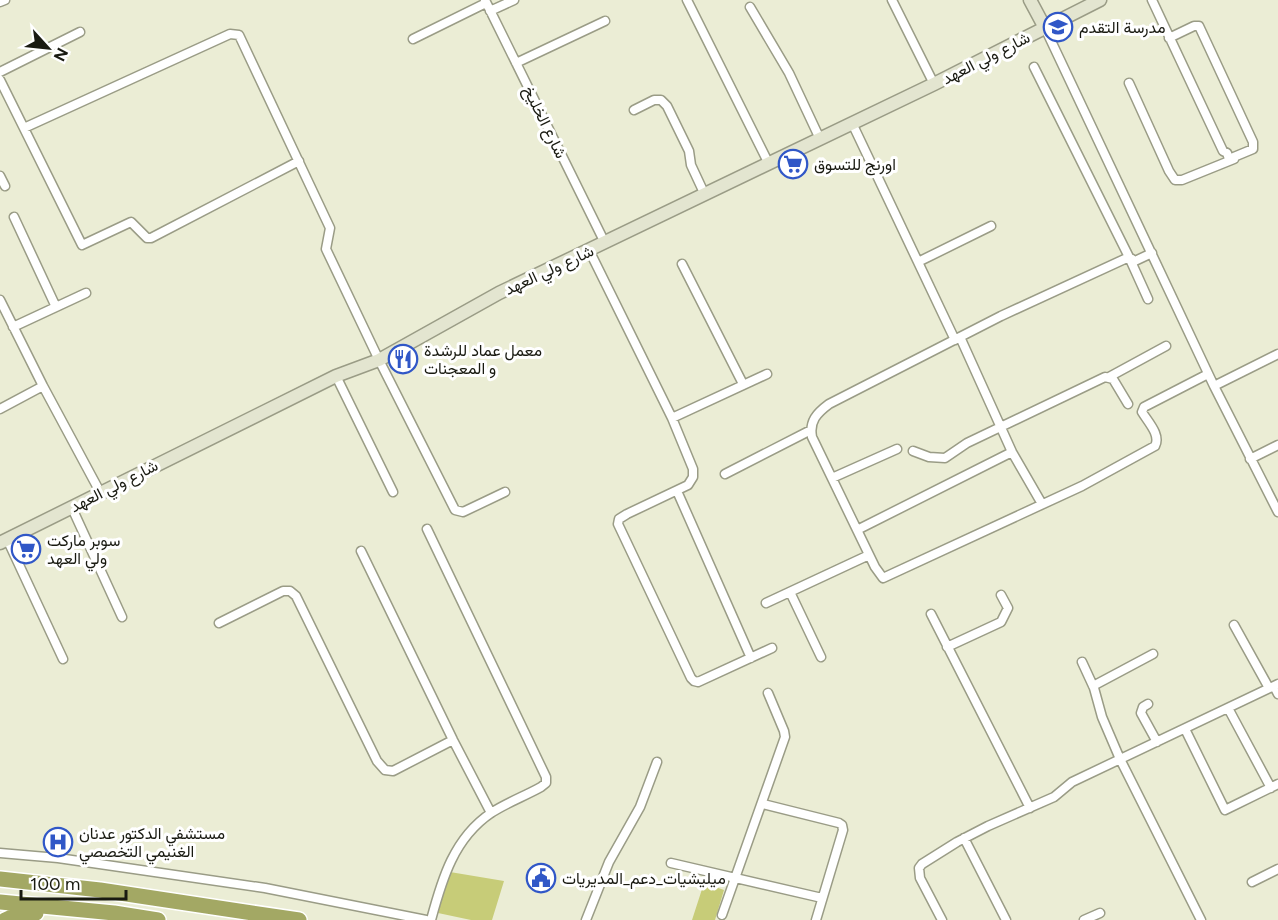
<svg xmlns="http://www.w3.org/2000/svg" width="1278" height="920" font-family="Figtree,Vazirmatn,sans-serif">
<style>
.green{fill:#c7cc78}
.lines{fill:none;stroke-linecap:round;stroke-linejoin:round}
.street-casing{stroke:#9a9c86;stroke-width:11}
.secondary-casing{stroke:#9a9c86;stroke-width:15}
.highway-casing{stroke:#fff;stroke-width:18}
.street{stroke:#fff;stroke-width:8}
.secondary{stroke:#e3e5d0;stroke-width:12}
.highway{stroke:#a3a864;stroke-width:15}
.labels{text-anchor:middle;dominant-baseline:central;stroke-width:6;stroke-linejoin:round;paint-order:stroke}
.poi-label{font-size:16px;fill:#191a11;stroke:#fff;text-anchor:start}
.street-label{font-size:16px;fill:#191a11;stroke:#fff}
</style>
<rect width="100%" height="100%" fill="#ebedd5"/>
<!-- green -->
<path class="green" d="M450,872l54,9 -12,39h-21l-33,-7z
M704,883l20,7 -9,30h-23z"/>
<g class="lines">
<!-- street casing -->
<g class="street-casing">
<path id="street" d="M485,0l120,243
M687,0l82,164
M892,0l42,84
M1152,0l71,151 4,2 2,6 24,-10v-7l-54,-116h-5l-25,12
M0,2l5,-2
M750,7l39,66 31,66
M490,11l24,-11
M1045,28l169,358 64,126
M413,39l73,-36
M516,63l89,-42
M1034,67l95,190 19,42
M0,72l80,-40
M0,80l82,165 49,-23 16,16h4l148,-77
M1129,83l40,88 6,9h7l52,-21
M634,110l20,-10h7l6,6 22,45 2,14 14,30
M852,123l103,217
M24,128l206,-94 9,1 91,193 -4,21 53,111 76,150 8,2 42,-20
M0,176l5,10
M14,217l42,90
M589,250l83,168 21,51v8l-5,8 -61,29 -8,5 -1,5 73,154 3,3 4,1 74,-34
M1152,253l-17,8 -6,-4 -128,59 -172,88c-12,9 -20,17 -17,33l63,130 8,11 199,-92 73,-40c6,-11 -7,-24 -13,-34l2,-5 64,-33
M918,262l73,-36
M682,264l61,120
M0,300l43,86 57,106
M13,327l73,-34
M960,337l52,115 30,52
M336,376l57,116
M1109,377l57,-31
M1214,386l64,-32
M0,409l43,-23
M672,418l95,-44
M913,451l16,6 16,1 22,-15 138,-66 8,2 15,25
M1250,459l28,-14
M725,474l86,-44
M832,478l65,-29
M677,491l74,167
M72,508l50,109
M427,529l119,248v6l-5,4c-16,9 -35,16 -50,26 -37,25 -49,66 -60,107
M857,530l155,-78
M7,539l56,120
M361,551l92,189 38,73
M790,592l31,65
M766,603l103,-48
M931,614l99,194
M219,623l64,-32h7l6,5 81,165 8,9 8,1 60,-31
M1234,625l35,63
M947,647l54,-25 7,-14 -7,-13
M1082,662l12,26 8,29 18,42 81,161
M1093,686l60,-32
M1274,686l4,8
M1148,704l-5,3 -2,6 16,29
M1228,708l43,80
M1185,729l40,81 53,-26
M763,804l76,19 3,2 1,5 -27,90
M964,838l42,82
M0,853l58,5 207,30 161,32
M671,863l151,35
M1252,882l26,-13
M722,915l63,-178 -1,-6 -16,-38
M586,920l23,-58 31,-55 17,-45
M942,920l-22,-42 -1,-10 3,-4 35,-22 31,-16 66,-29 18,-15 206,-98
M1084,920l16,-7"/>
</g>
<!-- secondary casing -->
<g class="secondary-casing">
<path id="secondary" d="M1030,0l15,28
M0,543l336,-167 43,-16 120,-67 435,-209 166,-84"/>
</g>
<!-- highway casing -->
<g class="highway-casing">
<path id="highway" d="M0,879l100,11 199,30
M0,902l114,11 44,7
M5,920l13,-6 18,-1"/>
</g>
<!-- street -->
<use href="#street" class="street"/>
<!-- secondary -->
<use href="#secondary" class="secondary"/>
<!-- highway -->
<use href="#highway" class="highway"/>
</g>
<!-- icons -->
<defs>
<g id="school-ring" transform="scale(1.5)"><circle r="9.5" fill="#fff" stroke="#3057c7" stroke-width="1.5"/><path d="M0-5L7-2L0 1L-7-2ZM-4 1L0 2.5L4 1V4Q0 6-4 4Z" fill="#3057c7"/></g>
<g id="supermarket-ring" transform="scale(1.5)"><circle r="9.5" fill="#fff" stroke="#3057c7" stroke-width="1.5"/><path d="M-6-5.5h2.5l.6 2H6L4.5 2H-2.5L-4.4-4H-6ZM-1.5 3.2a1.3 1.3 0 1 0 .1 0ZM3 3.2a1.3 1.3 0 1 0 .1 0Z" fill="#3057c7"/></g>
<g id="restaurant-ring" transform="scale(1.5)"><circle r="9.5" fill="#fff" stroke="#3057c7" stroke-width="1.5"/><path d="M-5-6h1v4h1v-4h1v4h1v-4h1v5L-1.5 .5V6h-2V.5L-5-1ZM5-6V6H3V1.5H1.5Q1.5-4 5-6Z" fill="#3057c7"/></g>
<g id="hospital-ring" transform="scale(1.5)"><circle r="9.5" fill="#fff" stroke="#3057c7" stroke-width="1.5"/><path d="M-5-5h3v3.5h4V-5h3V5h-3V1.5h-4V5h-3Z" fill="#3057c7"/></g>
<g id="civic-ring" transform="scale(1.5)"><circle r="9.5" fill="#fff" stroke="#3057c7" stroke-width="1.5"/><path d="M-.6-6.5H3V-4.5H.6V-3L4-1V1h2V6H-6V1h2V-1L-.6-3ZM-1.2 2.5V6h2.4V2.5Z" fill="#3057c7"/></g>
</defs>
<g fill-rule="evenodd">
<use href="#school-ring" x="1058" y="27"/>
<use href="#supermarket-ring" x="793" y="164"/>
<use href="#restaurant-ring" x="403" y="359"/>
<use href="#supermarket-ring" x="26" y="549"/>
<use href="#hospital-ring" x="58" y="842"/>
<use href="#civic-ring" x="541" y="878"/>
</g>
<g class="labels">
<!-- poi labels -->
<g class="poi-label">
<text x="1079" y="27">مدرسة التقدم</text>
<text x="814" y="164">اورنج للتسوق</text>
<text x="424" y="350">معمل عماد للرشدة<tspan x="424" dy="18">و المعجنات</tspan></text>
<text x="47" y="540">سوبر ماركت<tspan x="47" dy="18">ولي العهد</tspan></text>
<text x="79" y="833">مستشفي الدكتور عدنان<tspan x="79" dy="18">الغنيمي التخصصي</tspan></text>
<text x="562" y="878">ميليشيات_دعم_المديريات</text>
</g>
<!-- street labels -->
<g class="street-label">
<text transform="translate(986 58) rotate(-27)">شارع ولي العهد</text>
<text transform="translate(545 122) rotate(64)">شارع الخليخ</text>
<text transform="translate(549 270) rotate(-25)">شارع ولي العهد</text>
<text transform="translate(114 486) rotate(-27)">شارع ولي العهد</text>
</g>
</g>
<!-- north arrow -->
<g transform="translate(48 48) rotate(117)" stroke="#ffffff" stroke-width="4.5" paint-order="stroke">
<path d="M0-4.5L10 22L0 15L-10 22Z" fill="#191a11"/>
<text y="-9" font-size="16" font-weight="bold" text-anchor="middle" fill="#191a11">N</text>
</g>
<!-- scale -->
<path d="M21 890v9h105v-9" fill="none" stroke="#191a11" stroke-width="3"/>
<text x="30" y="890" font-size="18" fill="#191a11" stroke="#ffffff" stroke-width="4.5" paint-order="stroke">100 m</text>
</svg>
